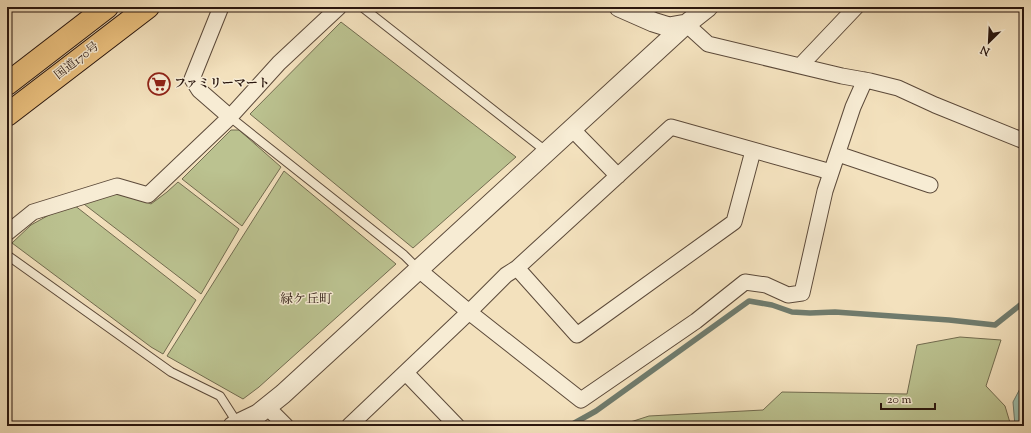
<svg xmlns="http://www.w3.org/2000/svg" width="1031" height="433" font-family="'Sorts Mill Goudy','Noto Serif JP',serif">
<style>
.green{fill:#bbc290;stroke:#726c50}
.water{fill:#9dbeac;stroke:#6f7b6d}
.lines{fill:none;stroke-linecap:round;stroke-linejoin:round}
.stream{stroke:#6f7b6d;stroke-width:5.5}
.service-casing{stroke:#5c4a3a;stroke-width:10}
.minor-casing{stroke:#5c4a3a;stroke-width:17}
.tertiary-casing{stroke:#5c4a3a;stroke-width:21}
.trunk-casing{stroke:#2a170f;stroke-width:24}
.service{stroke:#f7ecd4;stroke-width:8}
.minor{stroke:#f7ecd4;stroke-width:15}
.tertiary{stroke:#f7ecd4;stroke-width:19}
.trunk{stroke:#eac07e;stroke-width:22}
.labels{text-anchor:middle;dominant-baseline:central;stroke-width:3;stroke-linejoin:round;paint-order:stroke}
.street-label{font-size:12px;fill:#2a170f;stroke:#f7ecd4}
.poi-label{font-size:12px;font-weight:bold;fill:#2a170f;stroke:#f7ecd4;text-anchor:start}
.neighbourhood-label{font-size:13px;fill:#2a170f;stroke:#f7ecd4}
</style>
<rect width="100%" height="100%" fill="#f3e1bd"/>
<filter id="stains"><feTurbulence type="fractalNoise" baseFrequency=".005" numOctaves="4"/><feColorMatrix values="0 0 0 0 .2 0 0 0 0 .09 0 0 0 0 .02 0 0 0 .5 -.17"/></filter>
<radialGradient id="worn" r=".72"><stop offset=".6" stop-color="#630" stop-opacity="0"/><stop offset="1" stop-color="#630" stop-opacity=".3"/></radialGradient>
<!-- green -->
<path class="green" d="M341,22l175,135 -103,91 -163,-134z
M231,130h8l42,37 -39,59 -60,-47z
M284,171l112,93 -137,123 -16,12 -76,-43z
M178,182l61,47 -38,65 -121,-93 45,-9 26,12 16,-12z
M74,205l122,95 -33,54 -12,-7 -139,-104 19,-18 18,-10z
M960,337l41,3 -15,46 19,20 6,20h-393l31,-10 114,-6 19,-18 125,2 10,-49z"/>
<!-- water -->
<path class="water" d="M1024,381v45h-9l-2,-24z"/>
<g class="lines">
<!-- stream -->
<path class="stream" d="M569,426l27,-15 153,-110 23,4 20,7 18,1 25,-1 114,8 46,5 29,-23"/>
<!-- service casing -->
<g class="service-casing">
<path id="service" d="M362,7l185,145
M230,117l174,138 15,15
M7,255l164,117 49,24 18,28"/>
</g>
<!-- minor casing -->
<g class="minor-casing">
<path id="minor" d="M221,7l-29,72 7,11 31,27
M686,24l22,20 134,32 28,5 28,7 37,17 89,36
M800,66l56,-59
M572,129l46,47
M838,154l92,31
M7,233l26,-21 84,-26 31,9 82,-78 49,-54 60,-56
M517,268l60,67 157,-113 19,-71
M419,270l50,42 112,88 115,-79 49,-39 21,3 22,10 14,-2 23,-102 28,-84 12,-27
M406,373l51,53
M267,407l19,19
M349,426l120,-114 37,-37 11,-7 154,-141 160,45"/>
</g>
<!-- tertiary casing -->
<g class="tertiary-casing">
<path id="tertiary" d="M619,7l34,15 16,5 17,-3
M233,426l25,-12 25,-20 401,-368 24,-19"/>
</g>
<!-- trunk casing -->
<g class="trunk-casing">
<path id="trunk" d="M7,84l100,-77
M7,115l141,-108"/>
</g>
<!-- service -->
<use href="#service" class="service"/>
<!-- minor -->
<use href="#minor" class="minor"/>
<!-- tertiary -->
<use href="#tertiary" class="tertiary"/>
<!-- trunk -->
<use href="#trunk" class="trunk"/>
</g>
<!-- icons -->
<defs>
<g id="supermarket-ring" transform="scale(1.15)"><circle r="9.5" fill="#f7ecd4" stroke="#8f2418" stroke-width="1.5"/><path d="M-6-5.5h2.5l.6 2H6L4.5 2H-2.5L-4.4-4H-6ZM-1.5 3.2a1.3 1.3 0 1 0 .1 0ZM3 3.2a1.3 1.3 0 1 0 .1 0Z" fill="#8f2418"/></g>
</defs>
<g fill-rule="evenodd">
<use href="#supermarket-ring" x="159" y="84"/>
</g>
<g class="labels">
<!-- street labels -->
<g class="street-label">
<text transform="translate(77 61) rotate(-38)">国道170号</text>
</g>
<!-- poi labels -->
<g class="poi-label">
<text x="174" y="84">ファミリーマート</text>
</g>
<!-- neighbourhood labels -->
<g class="neighbourhood-label">
<text x="306" y="300">緑ケ丘町</text>
</g>
</g>
<!-- margin -->
<rect width="1031" height="433" fill="none" stroke="#f3e1bd" stroke-width="24"/>
<rect x="8" y="8" width="1015" height="417" fill="none" stroke="#2a170f" stroke-width="2"/>
<rect x="12" y="12" width="1007" height="409" fill="none" stroke="#2a170f"/>
<!-- north arrow -->
<g transform="translate(989 42) rotate(204)" stroke="#f7ecd4" stroke-width="3" paint-order="stroke">
<path d="M0-3L7 15L0 10L-7 15Z" fill="#2a170f"/>
<text y="-6" font-size="11" font-weight="bold" text-anchor="middle" fill="#2a170f">N</text>
</g>
<!-- scale -->
<path d="M881 403v6h54v-6" fill="none" stroke="#2a170f" stroke-width="2"/>
<text x="887" y="403" font-size="12" fill="#2a170f" stroke="#f7ecd4" stroke-width="3" paint-order="stroke">20 m</text>
<rect width="100%" height="100%" filter="url(#stains)"/>
<rect width="100%" height="100%" fill="url(#worn)"/>
</svg>
